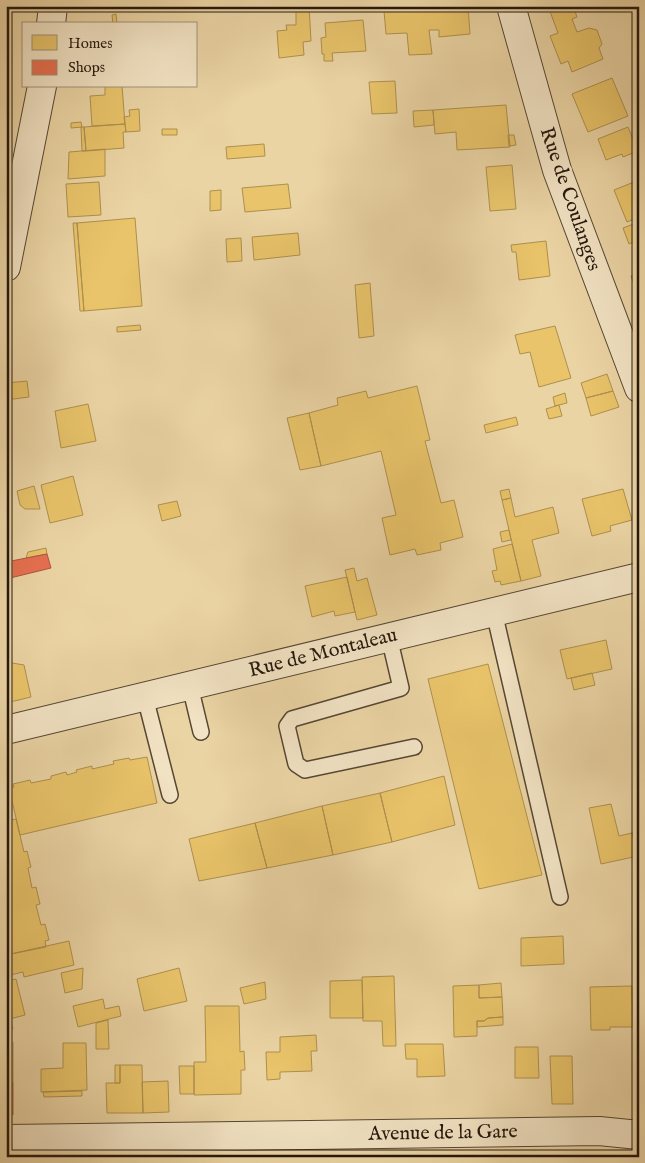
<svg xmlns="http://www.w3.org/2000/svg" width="645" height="1163" font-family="'IM FELL English',serif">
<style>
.homes{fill:#e9c46a;stroke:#ae904e}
.shops{fill:#e76f51;stroke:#ad553d}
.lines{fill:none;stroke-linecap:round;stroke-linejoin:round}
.service-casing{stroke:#564734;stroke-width:18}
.minor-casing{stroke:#564734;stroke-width:30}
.tertiary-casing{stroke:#564734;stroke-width:30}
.service{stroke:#f2e3c4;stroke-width:15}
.minor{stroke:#f2e3c4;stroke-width:28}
.tertiary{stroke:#f2e3c4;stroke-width:28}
.labels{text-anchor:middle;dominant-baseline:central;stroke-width:5;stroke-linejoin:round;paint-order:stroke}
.street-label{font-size:20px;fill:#25180e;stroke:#f2e3c4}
</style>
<rect width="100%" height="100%" fill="#ebd4a4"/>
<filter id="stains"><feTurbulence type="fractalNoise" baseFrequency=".004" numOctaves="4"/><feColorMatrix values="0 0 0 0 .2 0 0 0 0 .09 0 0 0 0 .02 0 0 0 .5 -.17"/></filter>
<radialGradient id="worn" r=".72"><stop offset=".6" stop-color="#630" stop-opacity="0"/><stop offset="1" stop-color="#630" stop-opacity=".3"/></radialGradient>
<!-- homes -->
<path class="homes" d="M296,6h13l2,35 -8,1 1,13 -25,3 -2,-27 10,-1 -1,-5h10z
M414,6h54l2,28 -31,3v-7h-10l3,24 -23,1 -2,-22 -21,1 -2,-23 31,-2z
M548,6h25l4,11 -5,2 5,13 12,-4 8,2 5,14 -3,4 4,11 -31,13 -4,-11 -7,3 -11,-28 8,-3z
M116,14l1,10h-4l-1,-9z
M363,20l3,31 -34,2 1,8h-9v-7h-2l-1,-16 5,-1 -1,-14z
M612,78l16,38 -40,16 -16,-38z
M395,81l2,32 -25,1 -3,-32z
M105,86h17l3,38 -33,2 -2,-30 15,-1z
M506,105l4,42 -53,3 -1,-18 -21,2 -2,-24z
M139,109l1,22 -14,1 -2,-15 6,-1 -1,-6z
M433,110l1,15 -20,2 -1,-16z
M81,122l1,5 -11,1v-5z
M125,124l1,8h-3l1,16 -38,3 -2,-24z
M81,127h3l2,24h-4z
M628,127l10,24 -15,6 -1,-3 -16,6 -8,-21z
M162,129h15v6h-15z
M508,135h6l2,10 -7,1z
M264,144l1,12 -38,3 -1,-12z
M105,149v27l-37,3 1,-27z
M512,165l4,44 -26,2 -4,-44z
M639,180v37l-12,5 -13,-32z
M99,182l2,33 -33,2 -2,-33z
M288,184l3,24 -46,4 -3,-24z
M221,190v20l-11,1v-20z
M135,218l7,88 -58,5 -7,-88z
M639,222v27l-3,1 -3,-8 -4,2 -6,-16z
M73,223h4l7,88h-4z
M298,233l2,22 -46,5 -2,-23z
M241,238l1,23 -15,1 -1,-23z
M546,241l4,35 -31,4 -3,-28h-4l-1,-7z
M639,258v40l-8,-22 7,-3 -5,-12z
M370,283l4,53 -15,2 -4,-53z
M140,325l1,5 -24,2v-5z
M555,326l16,52 -32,9 -9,-35 -10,2 -5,-19z
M639,327v17l-2,1 -6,-16z
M607,374l6,17 -27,7 -5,-15z
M27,381l2,16 -23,3v-17z
M417,386l13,54 -5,1 16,62 13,-3 9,37 -23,6 1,7 -24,5 -2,-6 -25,6 -8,-37 14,-3 -15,-64 -60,15 -12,-53 29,-8 -1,-7 29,-7 2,7z
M613,391l6,16 -28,9 -5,-18z
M565,393l2,10 -12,3 -2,-9z
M88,404l8,37 -35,7 -6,-37z
M559,405l3,11 -13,3 -3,-10z
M309,413l12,53 -21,4 -13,-52z
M516,417l2,8 -32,8 -2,-8z
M73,476l10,39 -33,8 -9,-38z
M34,486l6,23h-15l-5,-4 -3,-14z
M509,489l2,9 -9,2 -2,-9z
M623,489l9,31 -22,6 1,5 -19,5 -10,-37z
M511,498l4,19 38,-10 6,26 -27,7 9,36 -20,5 -19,-81z
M177,501l4,15 -19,5 -4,-16z
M509,530l2,10 -9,2 -2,-10z
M512,544l9,37 -20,4 -1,-4 -5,1 -3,-11 5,-1 -4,-21z
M46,548l1,6 -21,4 2,-6z
M354,568l3,13 10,-3 10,37 -20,5 -12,-50z
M347,577l8,35 -20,4 -1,-5 -22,6 -7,-31z
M639,601v16l-4,-15z
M606,640l6,29 -45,10 -7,-29z
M6,662l18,3 7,32 -25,6z
M488,664l54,211 -63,14 -51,-210z
M592,673l3,12 -21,5 -3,-12z
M147,757l10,46 -137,32 -11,-47 5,-1 -1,-3 17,-4 1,3 20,-4v-3l15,-4 1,3 10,-3 -1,-2 16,-4v3l22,-5 -1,-3 16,-3 1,2z
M444,776l11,49 -63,17 -12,-49z
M380,793l12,49 -59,13 -11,-49z
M611,804l8,32 13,-3 4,14 3,-1v12l-1,-2 -37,8 -12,-56z
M322,806l11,49 -66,13 -12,-45z
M16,819l8,33 3,-1 4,16 -3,1 4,20 4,-1 4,17 -4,1 5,20 4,-1 4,16 -4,1 1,6 -40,8v-134z
M255,823l12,45 -68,13 -10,-42z
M639,831v15l-3,1 -4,-14z
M563,936l1,28 -43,2v-28z
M69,941l5,24 -50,12 -1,-5 -17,4v-21z
M83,968l-1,21 -17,4 -4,-20z
M179,968l8,33 -43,10 -7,-32z
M394,976l2,70h-13l-1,-25h-19l-1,-44z
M16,979l9,36 -15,4 3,10 -7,2v-50z
M362,980l1,38h-33v-37z
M265,982l1,17 -22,5 -4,-16z
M501,983l1,14 -23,1v-13z
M479,985v13l23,-1 1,20 -15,1 -4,3h-7v15l-23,1 -1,-51z
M632,986l1,41h-23v3h-19l-1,-43z
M103,999l2,10 14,-3 2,10 -43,11 -5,-21z
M205,1006h34l1,46 4,-1 1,19h-4v24l-47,1v-33h12z
M503,1017v8l-26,2v-6h7l4,-3z
M108,1020l1,29h-13v-26z
M316,1035l1,16h-6l1,20 -32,1v7l-13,1 -1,-28h14v-15z
M13,1042v41h-7v-39z
M63,1043h23l1,47 -46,2v-23l22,-1z
M405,1044h38l2,32 -28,1v-18h-11z
M515,1047h23l1,31h-24z
M550,1056h22l1,48h-21z
M115,1065h5v18h-5z
M120,1065h22l1,48h-36l-1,-30h14z
M179,1066h15v28h-14z
M168,1081l1,31 -26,1 -1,-31z
M82,1091v5l-38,1 -1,-5z"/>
<!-- shops -->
<path class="shops" d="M47,554l4,14 -45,11v-17z
M6,1083h7v32h-7z"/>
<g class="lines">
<!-- service casing -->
<g class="service-casing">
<path id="service" d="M494,612l66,285
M389,637l12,51 -109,31 -5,7 9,38 9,6 109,-23
M190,686l11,46
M145,697l25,98"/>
</g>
<!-- minor casing -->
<g class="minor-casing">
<path id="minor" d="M511,6l46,164 82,218
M6,730l633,-153
M6,1139l593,-8 40,4"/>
</g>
<!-- tertiary casing -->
<g class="tertiary-casing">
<path id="tertiary" d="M51,24l2,-18
M6,267l36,-181"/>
</g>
<!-- service -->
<use href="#service" class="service"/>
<!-- minor -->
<use href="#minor" class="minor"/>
<!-- tertiary -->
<use href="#tertiary" class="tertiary"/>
</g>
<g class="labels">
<!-- street labels -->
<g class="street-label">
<text transform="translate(570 199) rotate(71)">Rue de Coulanges</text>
<text transform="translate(323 653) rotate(-14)">Rue de Montaleau</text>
<text transform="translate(443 1133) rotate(-1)">Avenue de la Gare</text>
</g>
</g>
<!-- margin -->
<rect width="645" height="1163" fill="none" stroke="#ebd4a4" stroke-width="25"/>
<rect x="8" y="8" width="630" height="1148" fill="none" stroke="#25180e" stroke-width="2.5"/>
<rect x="12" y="12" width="620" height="1138" fill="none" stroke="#25180e"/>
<!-- legend -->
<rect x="22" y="22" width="175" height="65" fill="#f2e3c4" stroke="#a0927b"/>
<rect x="32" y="35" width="25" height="15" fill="#e9c46a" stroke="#a0927b"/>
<text x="68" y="48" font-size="15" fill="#25180e">Homes</text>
<rect x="32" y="60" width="25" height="15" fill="#e76f51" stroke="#a0927b"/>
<text x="68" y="72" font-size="15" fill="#25180e">Shops</text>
<rect width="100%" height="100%" filter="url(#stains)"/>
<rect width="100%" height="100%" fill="url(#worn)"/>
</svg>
